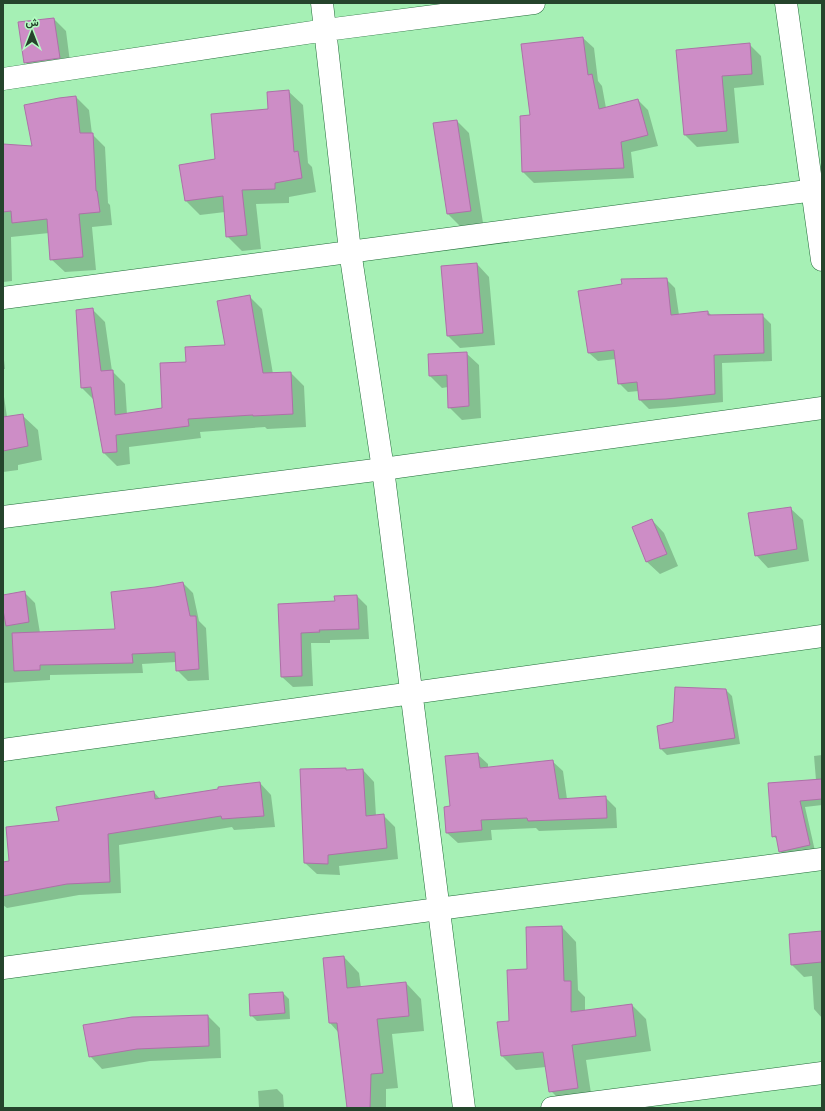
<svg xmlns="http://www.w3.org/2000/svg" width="825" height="1111" font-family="'Noto Sans',Vazirmatn,sans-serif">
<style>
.shadow{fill:#0003}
.building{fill:#cd8dc6;stroke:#ae70a8}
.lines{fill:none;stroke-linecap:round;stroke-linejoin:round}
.street-casing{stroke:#216b38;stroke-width:23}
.street{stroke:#fff;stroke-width:22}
</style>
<rect width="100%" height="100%" fill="#a6f0b5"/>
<!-- shadow -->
<path class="shadow" d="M54,19l12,12 5,39 -34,5 -12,-13z
M583,38l11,10 4,33 4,5 4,22 32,-8 10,10 10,36 -27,6 3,26 -100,5 -11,-11 -2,-56h10z
M749,44l12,12 3,29 -30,3 5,55 -42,4 -12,-12 -8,-84z
M821,76h1v29z
M288,91l15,14 5,58 4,4 4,25 -27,5v6l-33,1 5,45 -19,2 -15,-15 -2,-24 -25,3 -14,-14 30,-41z
M76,97l13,13 3,24 13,13 3,56 2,2 2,20 -20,2 4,43 -31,2 -14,-13 -2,-26 -38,4 1,44 -9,1v-137l30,2z
M457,121l12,12 14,90 -23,3 -12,-12 -14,-90z
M477,264l12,13 6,68 -35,3 -12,-12z
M666,279l9,9 4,27 29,-3 4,4 50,-1 9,9 1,37 -50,2 1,39 -48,5 -26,2 -9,-9 -1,-9 -11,1 -9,-9 -3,-24 -18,2 -9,-8z
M250,297l12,12 11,65 18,-1 13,13 2,41 -39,2 -2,-2 -65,5 1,6 -72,9 1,17 -13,2 -13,-13 -9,-52 -13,-13 10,-79 13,13 7,49 13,13 2,31 36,-6 24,-46 39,-17z
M3,351l2,18h-2z
M466,353l13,12 2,53 -19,2 -13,-13 -1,-20 -6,1 -12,-12z
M3,390l4,27 16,-1 15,14 4,30 -24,5v5l-15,2z
M790,508l13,12 6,41 -41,7 -12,-13z
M652,520l12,13 14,33 -18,8 -13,-12 -14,-34z
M183,583l10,10 6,28 7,7 3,52 -21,1 -11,-11 -1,-8 -34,2 1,9 -93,2v5l-47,3v-87l21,-4 11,11 5,30 76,-3 39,-42z
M357,596l10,10 2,33 -39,1v3h-19l2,43 -20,1 -11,-10 -3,-72 57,-3z
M726,690l6,6 8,48 -73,11 -6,-6 13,-26z
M477,754l11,10v4l64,-7 11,10 4,28 39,-1 10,10 1,20 -78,3 -3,-3 -45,2 1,10 -34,3 -11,-10 5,-26z
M822,755v50l-17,2 10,44 -29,6 -6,-6 -2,-11 -5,-4 -4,-52 47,-4 -2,-24z
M345,769l2,2 16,-1 11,12 2,34 7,-1 12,12 3,32 -59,7 1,9 -23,-1 -12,-11z
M260,783l11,12 4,32 -41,3 -2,-3 -113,18 2,48 -42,2 -72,13 -4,-3v-42l7,-1 50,-40 94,-30 6,7z
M562,927l14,15 2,48 7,7v14l47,-6 14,14 5,32 -65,9 6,40 -28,4 -15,-15 -3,-22 -30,3 -14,-14 8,-34 18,-52z
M822,932v86l-8,-9 -2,-33 -8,1 -12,-12z
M344,957l15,16 2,15 45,-5 15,16 3,32 -32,3 6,54 -12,1v19h-38l-9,-75 -9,-10z
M283,993l6,6 1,20 -33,2 -6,-6z
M208,1016l12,12 1,30 -71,3 -48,8 -12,-13z
M277,1089l6,6 1,13h-25l-1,-17z"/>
<!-- building -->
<path class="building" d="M54,18l6,40 -36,5 -6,-41z
M583,37l5,38 4,-1 7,35 39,-10 10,36 -27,7 3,26 -102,4 -2,-56 10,-1 -9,-71z
M750,43l2,31 -30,2 5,55 -43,4 -8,-85z
M289,90l5,62 4,-1 4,27 -27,5v6l-33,1 5,45 -21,2 -3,-41 -38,5 -6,-36 36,-6 -4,-45 57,-5 -1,-17z
M76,96l4,37h13l3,58h1l3,21 -21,2 4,43 -33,3 -3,-41 -35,4 -1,-12 -8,1v-68l29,2 -8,-41 35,-7z
M457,120l14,91 -24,3 -14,-91z
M477,263l6,70 -36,3 -6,-70z
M667,278l4,37 37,-4v4l55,-1 1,39 -50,2 1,39 -49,5 -27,1 -2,-18 -19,2 -4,-34 -26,3 -10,-62 44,-7 -1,-5z
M250,295l13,78 28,-1 2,42 -40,2v-1l-65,4 1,7 -73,9 1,17 -14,1 -12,-66 -10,1 -5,-78 17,-2 8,63 12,-1 2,45 47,-7 -2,-45 26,-1 -1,-15 40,-2 -8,-44z
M467,352l2,54 -21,2 -1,-33 -18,1 -1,-22z
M23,414l5,32 -25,5v-34z
M791,507l6,42 -42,7 -7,-43z
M652,519l15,35 -21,8 -14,-35z
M183,582l7,34h6l3,53 -23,2 -1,-19 -43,2 1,9 -93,2v5l-26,1 -2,-38 103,-4 -4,-37 44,-5z
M25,591l4,31 -23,4 -3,-16v-15z
M357,595l2,34 -40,1 1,2 -19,1 1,43 -21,1 -3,-73 57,-3 -1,-5z
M675,687l51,2 9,49 -75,11 -3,-23 16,-4z
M478,753l2,15 73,-8 6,39 47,-3 1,22 -79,3 -1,-3 -46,2 1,10 -36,3 -2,-26 6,-1 -5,-50z
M346,768v2l17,-1 3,47 18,-2 3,34 -59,7v9l-24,-1 -4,-94z
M822,779v20l-22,2 10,44 -31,7 -3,-16 -4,1 -4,-54z
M260,782l4,34 -42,3 -1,-3 -113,18 2,48 -43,2 -64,12v-34l6,-1 -3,-34 53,-6 -3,-14 98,-16 1,8 63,-10v-2z
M562,926l2,55h7v31l61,-8 4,32 -64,9 6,43 -29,4 -6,-40 -42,4 -4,-34 12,-1 -2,-51 20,-1 -1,-42z
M822,931v31l-31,3 -2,-31z
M344,956l3,32 59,-6 3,34 -32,3 6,54 -12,1 -1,34h-23l-10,-85h-8l-6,-65z
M283,992l2,21 -35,3 -1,-22z
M208,1015l1,31 -72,3 -48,8 -6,-32 49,-8z"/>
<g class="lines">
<!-- street casing -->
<g class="street-casing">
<path id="street" d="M322,3l28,248 33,218 81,639
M786,3l36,257
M3,79l323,-49 208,-27
M3,298l819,-109
M3,517l380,-48 439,-61
M3,750l819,-114
M3,968l435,-59 384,-50
M552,1108l270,-35"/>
</g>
<!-- street -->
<use href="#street" class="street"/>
</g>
<!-- border -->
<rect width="825" height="1111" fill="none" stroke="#25442c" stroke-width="8"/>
<!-- north arrow -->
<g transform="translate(32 32)" stroke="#b3fdc2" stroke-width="3" paint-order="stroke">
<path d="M0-3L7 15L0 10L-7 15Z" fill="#25442c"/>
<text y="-6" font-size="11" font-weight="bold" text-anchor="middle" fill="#25442c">ش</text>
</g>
</svg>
